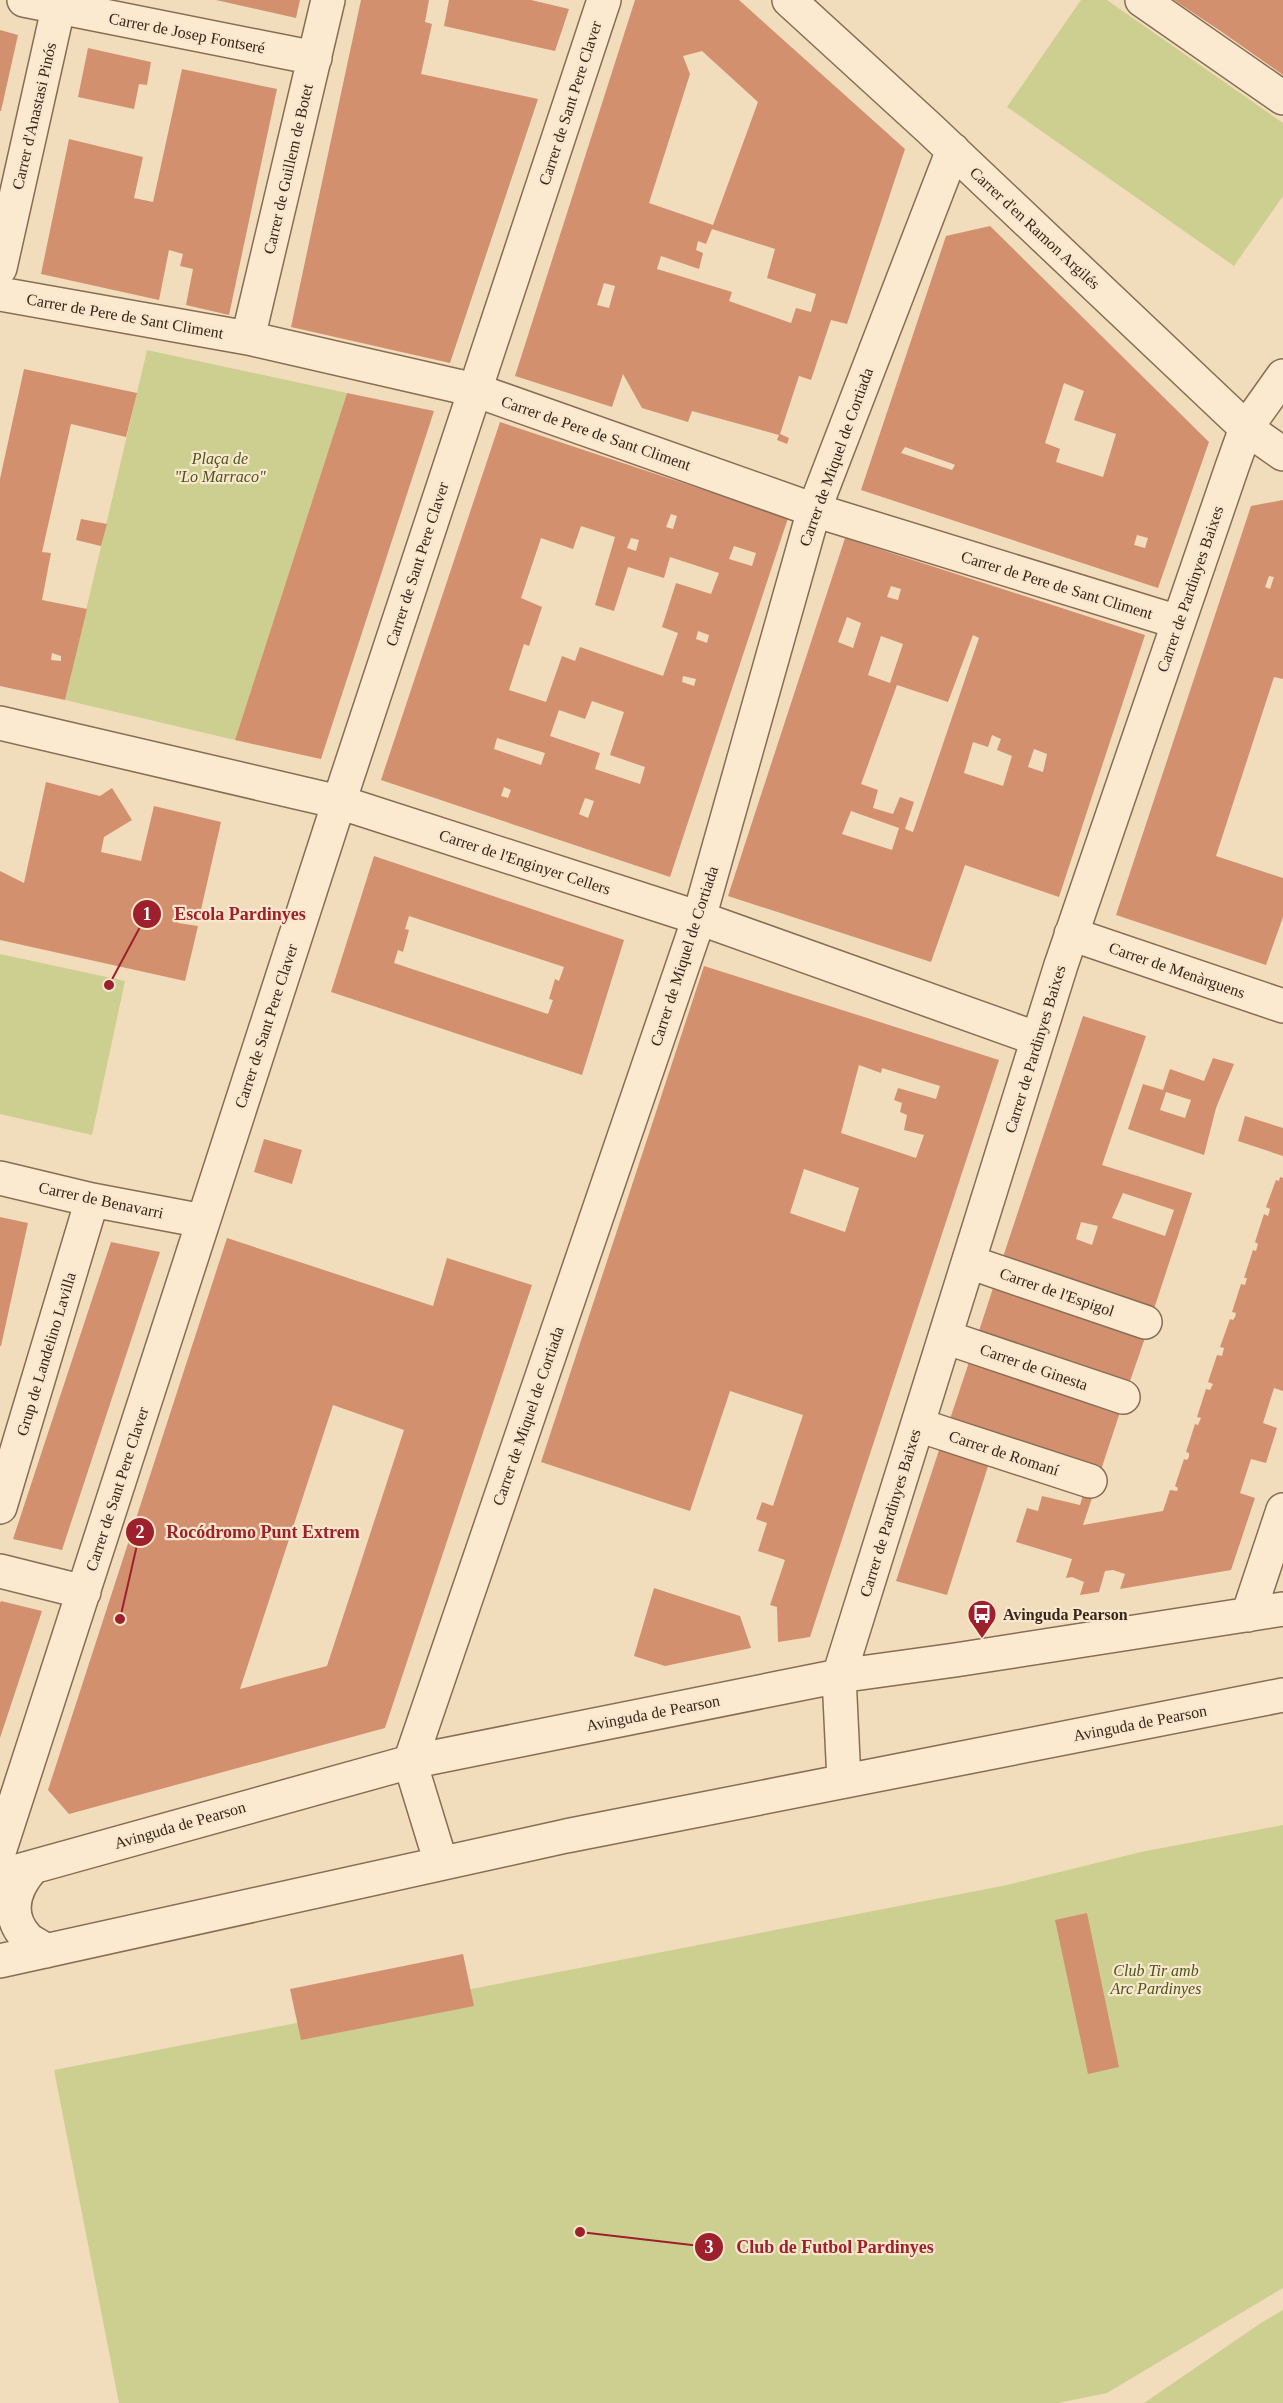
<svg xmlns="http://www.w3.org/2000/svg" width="1283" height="2403" font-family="'Times New Roman',serif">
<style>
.green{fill:#cdcf90}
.building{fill:#d2906f;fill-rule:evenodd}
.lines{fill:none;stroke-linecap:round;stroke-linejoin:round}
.minor-casing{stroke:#896c54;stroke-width:36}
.minor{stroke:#fbead0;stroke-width:33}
.labels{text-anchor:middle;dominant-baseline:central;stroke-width:4.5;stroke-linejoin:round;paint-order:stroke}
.street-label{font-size:16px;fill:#37261a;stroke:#f8e7cc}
.park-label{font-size:16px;font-style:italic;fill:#4c551f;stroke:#f8e7cc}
.poi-label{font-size:16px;font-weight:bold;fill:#37261a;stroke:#f8e7cc;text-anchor:start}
.leader{fill:none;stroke:#9d202c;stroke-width:2}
.callout-dot{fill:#9d202c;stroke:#f8e7cc;stroke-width:2}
.mark-label{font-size:18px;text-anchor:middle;font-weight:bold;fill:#fff}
.callout-label{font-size:18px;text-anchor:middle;font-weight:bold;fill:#9d202c;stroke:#f8e7cc;stroke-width:4.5;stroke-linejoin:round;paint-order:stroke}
</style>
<rect width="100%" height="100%" fill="#f1ddbc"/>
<!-- green -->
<path class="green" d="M1081,0h26l176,123v73l-49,70 -227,-159z
M147,350l200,43 -112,347 -170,-40z
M0,954l125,27 -33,154 -92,-21z
M1283,1825v463l-176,105 -49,10h-939l-65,-333 953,-185 134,-33z
M1283,2310v93h-139l117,-80z"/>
<!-- building -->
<path class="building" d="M216,0h84l-4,18z
M361,0h68l-4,22 7,2 -11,50 117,25 -88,264 -159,-36z
M449,0h82l38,9 -14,42 -111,-25z
M635,0h104l166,149 -58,175 -16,-4 -20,60 -12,-4 -19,58 9,4 -2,6 -10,-4 2,-5 -87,-24 -4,11 -46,-14 -19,-34 -11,33 -97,-31zM702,51l56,51 -45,123 -64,-22 41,-129 -7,-18zM712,229l63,20 -8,29 49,16 -5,18 -15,-4 -5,15 -62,-22 3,-9 -75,-23 4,-13 38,13 4,-16 -7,-3 2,-9 8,3zM604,283l11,3 -6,22 -12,-3z
M1174,0h109v75l-64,-45z
M0,30l18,5 -17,76h-1z
M88,48l63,14 -4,23 -8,-1 -5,25 -56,-12z
M182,69l95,20 -48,226 -43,-10 7,-36 -13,-3 3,-12 -14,-4 -10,50 -118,-26 28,-135 74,18 -9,41 19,4z
M990,226l219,216 -51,146 -297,-98 85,-254zM1064,383l20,8 -10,29 42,14 -13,43 -47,-15 4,-13 -15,-6zM905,447l48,17 2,1 -3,5 -51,-17zM1137,535l11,3 -3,10 -11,-3z
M24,369l113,24 -11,44 -55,-13 -29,128 9,1 -9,47 45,9 -22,91 -65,-14v-207zM52,653l9,3v5l-10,-1z
M347,393l87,18 -113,348 -86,-19z
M500,422l288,96 -118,359 -289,-97zM671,514l6,2 -4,13 -7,-2zM581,526l34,11 -20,68 19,6 14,-44 36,11 6,-21 49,16 -8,21 -35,-11 -14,44 16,6 -15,43 -83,-29 -5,14 -13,-5 -16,46 -37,-12 15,-46 5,2 13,-39 -21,-9 20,-60 32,11zM631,538l8,2 -3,11 -9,-3zM734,546l22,7 -4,13 -23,-7zM698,631l11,4 -2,8 -11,-4zM683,676l13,3 -2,7 -12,-4zM592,701l32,11 -14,43 35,12 -5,17 -45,-15 5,-16 -50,-17 9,-26 26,9zM497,738l48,15 -4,12 -47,-16zM504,787l7,3 -3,8 -7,-2zM585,798l9,3 -6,17 -9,-4z
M1283,500v179l-9,-2 -58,179 67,22v39l-17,48 -150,-50 135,-409zM1269,576l5,1 -4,12 -5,-2z
M81,519l26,5 -6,22 -25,-6z
M845,538l300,97 -86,262 -94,-32 -34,97 -203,-66zM891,586l10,3 -3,11 -11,-3zM847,617l14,6 -8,25 -15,-6zM973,635l6,3 -66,194 -8,-3 9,-27 -14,-5 -7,17 -20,-6 5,-18 -17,-6 36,-99 51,17zM881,636l22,8 -13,39 -22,-8zM992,735l9,4 -4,11 15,6 -9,30 -39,-13 9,-31 15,5zM1034,749l13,5 -4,18 -15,-5zM851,811l48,17 -7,22 -50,-16z
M46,782l54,14 12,-8 20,32 -28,17 -3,15 40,9 13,-55 67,16 -21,92 -18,-4 -4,13 20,3 -13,55 -185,-41v-69l24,12z
M374,856l250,84 -42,135 -251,-83zM409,916l155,51 -5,14 -4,-2 -6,20 4,1 -5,14 -154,-51 4,-13 5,2 6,-22 -4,-1z
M704,966l295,94 -189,577 -32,5 -1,-35 -7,-2 15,-45 -27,-9 9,-28 -11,-4 6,-17 11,4 30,-91 -73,-24 -40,120 -149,-49zM859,1065l22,8 1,-5 58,18 -4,13 -38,-11 -4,12 8,3 -2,9 7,3 -3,15 20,5 -8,23 -75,-25zM804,1169l55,19 -14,44 -55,-19z
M1083,1016l63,20 -44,129 90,28 -39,119 -151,-52zM1123,1193l51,17 -9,26 -53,-18zM1081,1222l17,4 -6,19 -16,-6z
M1213,1058l21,6 -18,44 -12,47 -76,-26 15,-45 20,6 7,-21 34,12zM1166,1092l25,8 -6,18 -25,-8z
M1245,1116l38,12v28l-45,-15z
M264,1139l38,11 -10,34 -38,-12z
M1280,1177l3,1v213l-9,-3 -11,35 14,5 -11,35 -15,-4 -11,34 15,5 -24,72 -111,19 5,-15 -12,-4 -8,1 -6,21 -19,3 4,-13 -12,-5 -6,1 6,-19 -56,-17 11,-34 11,3 4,-15 38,9 4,-13 9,3 -10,30 80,-14 7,-21 7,1 1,-3 -3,-2 9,-27 3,1 2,-3v-4l-3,-1 9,-28 3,1 3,-7 -4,-1 9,-28 4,1 3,-6 -5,-2 9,-27 5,1 2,-8 -4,-1 10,-28 3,1 2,-3 1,-4 -4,-1 9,-28 4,1 2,-7h-3l9,-28 3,1 2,-7 -3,-2 9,-28 4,2 1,-3 1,-4 -4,-2 10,-27 3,1z
M0,1217l28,6 -27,123h-1z
M227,1238l206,68 14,-48 85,27 -147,443 -316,86 -21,-24zM333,1405l71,25 -77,236 -87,23z
M111,1242l49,10 -98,298 -49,-11z
M994,1285l152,50 -17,49 -151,-50z
M970,1359l151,50 -21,64 -151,-51z
M941,1444l49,16 -43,135 -51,-14z
M654,1588l86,28 11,32 -86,18 -31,-10z
M1,1601l41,10 -42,127v-135z
M1087,1913l32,154 -31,7 -33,-154z
M463,1954l11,52 -173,34 -11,-51z"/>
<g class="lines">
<!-- minor casing -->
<g class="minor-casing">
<path id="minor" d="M24,0l291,58
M789,0l140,128 317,300 37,26
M1142,0l141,98
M0,268l60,-268
M0,294l248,44 227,52 339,120 364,112
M248,338l80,-338
M0,723l339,79 360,116 339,121
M1071,934l212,72
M0,1178l92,22 111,21
M969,1262l176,60
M945,1337l178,60
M918,1425l172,56
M0,1507l92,-307
M0,1571l84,21
M1248,1615l35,-105
M844,1781l-5,-105 222,-711 171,-498 14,-39 37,-52
M0,1849l339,-1047 265,-802
M441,1863l-31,-101 289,-844 115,-408 139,-360
M33,1867c-18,20 -28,47 -7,70 4,5 14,9 20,14
M0,1876l410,-114 429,-86 116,-16 328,-51
M0,1961l566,-125 717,-141"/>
</g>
<!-- minor -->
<use href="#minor" class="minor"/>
</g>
<!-- icons -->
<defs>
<g id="bus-pin" transform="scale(1.5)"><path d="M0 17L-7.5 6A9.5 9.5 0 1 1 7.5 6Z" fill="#9d202c" stroke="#f8e7cc"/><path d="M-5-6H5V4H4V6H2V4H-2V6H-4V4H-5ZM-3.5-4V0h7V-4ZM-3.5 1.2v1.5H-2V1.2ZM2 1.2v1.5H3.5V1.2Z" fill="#fff"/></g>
</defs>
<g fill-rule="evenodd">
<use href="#bus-pin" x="982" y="1614"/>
</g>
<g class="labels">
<!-- street labels -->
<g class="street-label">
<text transform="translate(187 33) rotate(11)">Carrer de Josep Fontseré</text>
<text transform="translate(570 103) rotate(-72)">Carrer de Sant Pere Claver</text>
<text transform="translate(34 116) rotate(-77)">Carrer d'Anastasi Pinós</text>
<text transform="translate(288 169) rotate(-77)">Carrer de Guillem de Botet</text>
<text transform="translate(1035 228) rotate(43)">Carrer d'en Ramon Argilés</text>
<text transform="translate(125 316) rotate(10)">Carrer de Pere de Sant Climent</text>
<text transform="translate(596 433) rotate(19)">Carrer de Pere de Sant Climent</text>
<text transform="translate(836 457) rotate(-70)">Carrer de Miquel de Cortiada</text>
<text transform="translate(417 564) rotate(-72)">Carrer de Sant Pere Claver</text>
<text transform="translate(1057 585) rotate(17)">Carrer de Pere de Sant Climent</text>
<text transform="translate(1190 589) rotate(-71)">Carrer de Pardinyes Baixes</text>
<text transform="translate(525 862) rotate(18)">Carrer de l'Enginyer Cellers</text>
<text transform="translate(684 956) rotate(-72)">Carrer de Miquel de Cortiada</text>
<text transform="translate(1177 970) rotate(19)">Carrer de Menàrguens</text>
<text transform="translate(266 1026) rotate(-72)">Carrer de Sant Pere Claver</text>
<text transform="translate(1035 1049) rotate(-73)">Carrer de Pardinyes Baixes</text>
<text transform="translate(101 1200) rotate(12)">Carrer de Benavarri</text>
<text transform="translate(1057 1292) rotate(19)">Carrer de l'Espigol</text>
<text transform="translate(46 1354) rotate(-73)">Grup de Landelino Lavilla</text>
<text transform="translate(1034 1367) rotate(19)">Carrer de Ginesta</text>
<text transform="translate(528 1416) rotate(-71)">Carrer de Miquel de Cortiada</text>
<text transform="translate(1004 1453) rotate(18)">Carrer de Romaní</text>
<text transform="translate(117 1489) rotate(-72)">Carrer de Sant Pere Claver</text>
<text transform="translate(890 1513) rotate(-73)">Carrer de Pardinyes Baixes</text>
<text transform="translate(653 1713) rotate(-11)">Avinguda de Pearson</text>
<text transform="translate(1140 1723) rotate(-11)">Avinguda de Pearson</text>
<text transform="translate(180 1825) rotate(-16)">Avinguda de Pearson</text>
</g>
<!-- park labels -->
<g class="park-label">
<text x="220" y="458">Plaça de<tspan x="220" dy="18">"Lo Marraco"</tspan></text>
<text x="1156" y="1970">Club Tir amb<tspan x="1156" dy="18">Arc Pardinyes</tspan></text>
</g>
<!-- poi labels -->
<g class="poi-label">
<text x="1003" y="1614">Avinguda Pearson</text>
</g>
</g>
<!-- callouts -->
<path class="leader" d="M109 985L147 914M120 1619L140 1532M580 2232L709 2247"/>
<g class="callout-dot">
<circle cx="109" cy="985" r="6"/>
<circle cx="120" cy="1619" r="6"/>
<circle cx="580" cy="2232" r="6"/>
<circle cx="147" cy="914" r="15"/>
<circle cx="140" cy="1532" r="15"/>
<circle cx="709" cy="2247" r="15"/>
</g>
<g class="mark-label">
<text x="147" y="920">1</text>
<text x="140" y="1538">2</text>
<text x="709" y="2253">3</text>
</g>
<g class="callout-label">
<text x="240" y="920">Escola Pardinyes</text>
<text x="263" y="1538">Rocódromo Punt Extrem</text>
<text x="835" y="2253">Club de Futbol Pardinyes</text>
</g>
</svg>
